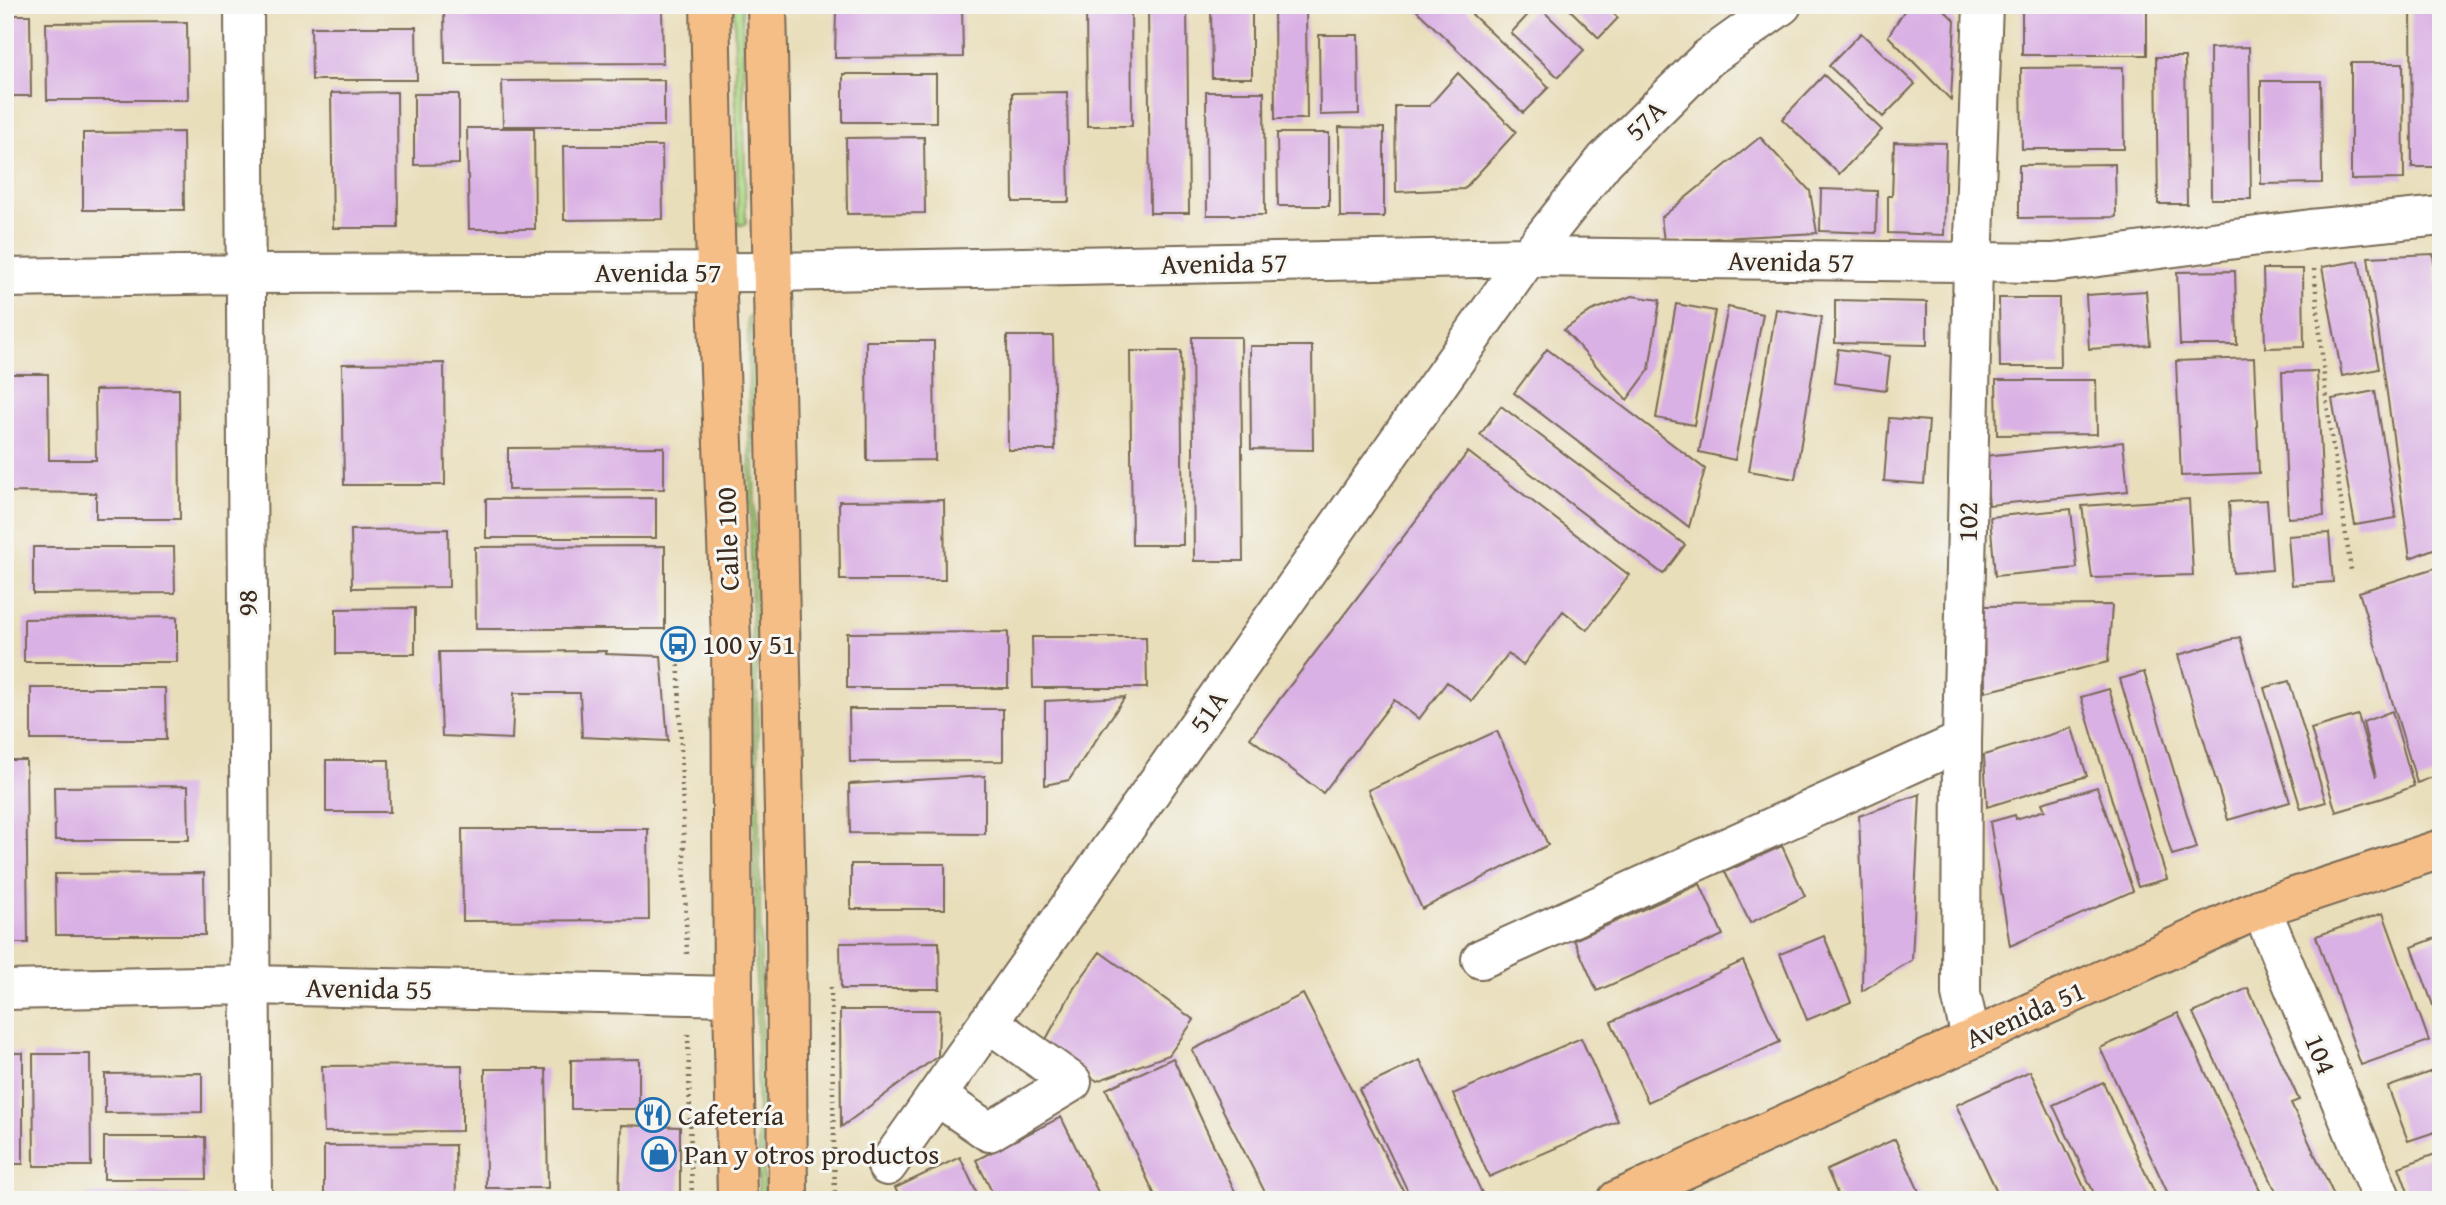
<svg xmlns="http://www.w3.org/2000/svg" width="2446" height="1205" font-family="'Gentium Book Plus',serif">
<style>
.green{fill:#acd884;stroke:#748151;stroke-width:2}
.building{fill:#dab1e4}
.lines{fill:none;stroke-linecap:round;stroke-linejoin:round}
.minor-casing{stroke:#786955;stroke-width:42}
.major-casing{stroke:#786955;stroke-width:42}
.path{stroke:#786955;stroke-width:4.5;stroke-dasharray:2 5;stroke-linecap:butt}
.minor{stroke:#fff;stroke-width:38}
.major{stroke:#f6be87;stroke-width:38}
.labels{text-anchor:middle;stroke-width:6;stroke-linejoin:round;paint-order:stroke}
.street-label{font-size:28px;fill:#3b2a1e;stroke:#f6f6f2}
.poi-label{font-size:28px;fill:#3b2a1e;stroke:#f6f6f2;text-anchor:start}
</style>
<rect width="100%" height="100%" fill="#f6f6f2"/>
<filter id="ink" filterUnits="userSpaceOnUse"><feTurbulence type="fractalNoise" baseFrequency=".0143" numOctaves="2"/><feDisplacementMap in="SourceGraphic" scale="14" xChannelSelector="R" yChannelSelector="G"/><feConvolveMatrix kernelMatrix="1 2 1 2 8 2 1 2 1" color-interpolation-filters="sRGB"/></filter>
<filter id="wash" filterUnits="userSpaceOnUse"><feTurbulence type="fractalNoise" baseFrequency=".00686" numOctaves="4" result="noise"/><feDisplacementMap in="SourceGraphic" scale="28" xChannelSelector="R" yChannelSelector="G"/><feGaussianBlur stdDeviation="1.57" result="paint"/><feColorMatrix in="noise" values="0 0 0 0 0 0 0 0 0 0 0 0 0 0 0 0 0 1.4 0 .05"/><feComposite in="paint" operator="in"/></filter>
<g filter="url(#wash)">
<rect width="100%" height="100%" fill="#e9deba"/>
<path class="green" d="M 734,5 L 742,5 L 746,224 L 738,225 Z
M 752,315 L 764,1200 L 759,1200 L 748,317 Z"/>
<g id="blocks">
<path class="building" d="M 439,5 L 662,5 L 663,63 L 445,64 L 444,9 L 439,9 Z
M 1086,5 L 1131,5 L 1132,126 L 1087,126 Z
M 1148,5 L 1187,5 L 1189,213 L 1150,213 Z
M 1211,5 L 1252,5 L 1252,78 L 1212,78 Z
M 1274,5 L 1306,5 L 1307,119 L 1275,119 Z
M 1411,5 L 1462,5 L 1549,87 L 1523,113 Z
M 1537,5 L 1584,50 L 1558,77 L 1511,33 Z
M 1565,5 L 1605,5 L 1618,18 L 1599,38 Z
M 1908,5 L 1939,5 L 1955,21 L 1951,100 L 1888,36 Z
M 2022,5 L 2147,5 L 2147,55 L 2022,55 Z
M 2411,5 L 2441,5 L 2441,167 L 2412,167 Z
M 962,6 L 963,57 L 835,58 L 836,9 Z
M 5,15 L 30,15 L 31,96 L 5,96 Z
M 187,22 L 188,100 L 47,100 L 46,23 Z
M 311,27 L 416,27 L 417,80 L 312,80 Z
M 1861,33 L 1915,84 L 1883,117 L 1829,66 Z
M 1319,35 L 1358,35 L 1359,114 L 1320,115 Z
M 2249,47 L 2251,199 L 2211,199 L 2210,48 Z
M 2156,57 L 2185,57 L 2187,204 L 2158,204 Z
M 2351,63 L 2403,63 L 2404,179 L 2351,180 Z
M 2123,67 L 2124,149 L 2022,149 L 2021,68 Z
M 1458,73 L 1516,132 L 1464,189 L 1396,192 L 1395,106 L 1429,106 Z
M 843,74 L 936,74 L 936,122 L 843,122 Z
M 1824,75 L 1882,130 L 1839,174 L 1782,119 Z
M 664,80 L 664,126 L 503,126 L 502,81 Z
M 2261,81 L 2321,81 L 2322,183 L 2261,184 Z
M 397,92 L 398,228 L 333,228 L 331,93 Z
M 1067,92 L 1069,202 L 1013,202 L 1012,93 Z
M 1206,92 L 1264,92 L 1265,215 L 1207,215 Z
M 414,94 L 459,94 L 459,164 L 414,165 Z
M 1339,127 L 1384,128 L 1384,217 L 1340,217 Z
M 467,128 L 534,128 L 535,229 L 469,229 Z
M 183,132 L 184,210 L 83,210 L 83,133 Z
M 1277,133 L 1329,133 L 1329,206 L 1278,206 Z
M 924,137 L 925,213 L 847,214 L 846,138 Z
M 1760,137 L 1810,191 L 1817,233 L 1664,241 L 1661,218 Z
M 1894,142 L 1946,143 L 1944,235 L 1888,233 L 1888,196 L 1892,196 Z
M 563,146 L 662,146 L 663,219 L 564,220 Z
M 2115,164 L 2116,217 L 2019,218 L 2019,165 Z
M 1821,189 L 1877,191 L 1876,233 L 1820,231 Z
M 2433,254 L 2441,322 L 2441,546 L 2410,558 L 2368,257 Z
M 2359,261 L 2379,369 L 2342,376 L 2322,267 Z
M 2263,269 L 2303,269 L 2304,347 L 2265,348 Z
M 2235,271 L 2237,345 L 2180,345 L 2177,272 Z
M 2146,291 L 2150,345 L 2089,349 L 2086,295 Z
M 1632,296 L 1660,300 L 1649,370 L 1627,400 L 1564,330 L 1591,311 Z
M 1999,298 L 2059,298 L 2060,367 L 2000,367 Z
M 1835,300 L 1927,302 L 1927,345 L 1835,343 Z
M 1676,304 L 1715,311 L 1694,425 L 1656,418 Z
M 1728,307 L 1763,314 L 1735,460 L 1699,452 Z
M 1776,309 L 1822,317 L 1795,479 L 1749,471 Z
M 1007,336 L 1053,336 L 1055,450 L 1008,450 Z
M 1192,337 L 1241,337 L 1243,561 L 1194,561 Z
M 866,341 L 934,341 L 935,460 L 867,461 Z
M 1250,346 L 1312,346 L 1313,450 L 1251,449 Z
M 1547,349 L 1705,469 L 1689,527 L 1514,393 Z
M 1838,349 L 1890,356 L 1886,390 L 1834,383 Z
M 1130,351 L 1181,351 L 1183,545 L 1132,545 Z
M 2254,358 L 2259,473 L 2181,476 L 2176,361 Z
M 444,363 L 445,485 L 344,485 L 342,364 Z
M 2317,371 L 2324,516 L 2288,518 L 2282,372 Z
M 5,374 L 48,374 L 49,460 L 96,460 L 95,390 L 179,389 L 180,519 L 96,519 L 96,493 L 5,492 Z
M 1996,380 L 2096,380 L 2097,434 L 1997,435 Z
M 2375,391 L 2396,518 L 2355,525 L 2332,399 Z
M 1501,406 L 1685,545 L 1663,574 L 1480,435 Z
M 1889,418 L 1929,421 L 1924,484 L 1884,481 Z
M 2123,442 L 2128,491 L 1989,505 L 1984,456 Z
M 664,447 L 664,489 L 508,490 L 508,448 Z
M 1468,452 L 1629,575 L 1587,630 L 1563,611 L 1523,665 L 1508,654 L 1472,701 L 1447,682 L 1419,719 L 1394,700 L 1323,793 L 1250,738 Z
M 656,498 L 656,538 L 486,538 L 486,499 Z
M 2189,499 L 2193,575 L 2092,578 L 2082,506 Z
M 944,500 L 945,580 L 840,580 L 839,501 Z
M 2267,500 L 2272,570 L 2233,573 L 2229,502 Z
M 2071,509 L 2077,568 L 1995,576 L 1990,517 Z
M 448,529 L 449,587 L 352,588 L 351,530 Z
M 2329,533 L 2333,582 L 2292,585 L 2288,536 Z
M 665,546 L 665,629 L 476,629 L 475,547 Z
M 33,547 L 174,547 L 175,593 L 33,594 Z
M 2441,566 L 2441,774 L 2417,783 L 2359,592 Z
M 2112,605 L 2108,662 L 1985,692 L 1984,606 Z
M 415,608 L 415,654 L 336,654 L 336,609 Z
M 177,617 L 177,662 L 24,662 L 24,619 Z
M 1008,632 L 1008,688 L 847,688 L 847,633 Z
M 1032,637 L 1146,637 L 1147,688 L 1033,688 Z
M 2240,637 L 2290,802 L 2228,820 L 2178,655 Z
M 606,651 L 605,654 L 661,656 L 668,741 L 582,737 L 580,693 L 514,693 L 512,739 L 442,736 L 439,652 Z
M 2144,672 L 2197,848 L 2172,855 L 2120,679 Z
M 2289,681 L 2326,802 L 2301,809 L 2264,688 Z
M 31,688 L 165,688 L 166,740 L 31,740 Z
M 2109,689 L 2167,879 L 2138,887 L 2081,697 Z
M 1125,697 L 1069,780 L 1045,785 L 1045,701 Z
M 849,709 L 1003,709 L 1003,761 L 850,762 Z
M 2392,711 L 2414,786 L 2383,798 L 2336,812 L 2311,729 L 2358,715 L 2376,777 L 2363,722 Z
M 2072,728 L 2087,776 L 1987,807 L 1984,755 Z
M 1497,731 L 1548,845 L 1422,909 L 1368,790 Z
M 5,760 L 26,760 L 28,943 L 5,943 Z
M 326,760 L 389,760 L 390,812 L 326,812 Z
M 985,776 L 985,834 L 850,833 L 849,784 Z
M 188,786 L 189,840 L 55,840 L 54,787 Z
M 2097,787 L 2133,891 L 2010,946 L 1990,822 L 2015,815 L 2016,819 L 2045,810 L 2042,803 Z
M 1920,794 L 1912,960 L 1862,991 L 1863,923 L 1859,816 Z
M 462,829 L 648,829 L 649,920 L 463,921 Z
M 1782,846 L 1805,896 L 1750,923 L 1725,872 Z
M 851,864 L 945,864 L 945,909 L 851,909 Z
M 204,873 L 205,935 L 56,935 L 55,874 Z
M 1700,884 L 1723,935 L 1597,991 L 1574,940 Z
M 2383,913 L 2429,1041 L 2361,1065 L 2316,936 Z
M 1824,936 L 1851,1002 L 1807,1020 L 1780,954 Z
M 2441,936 L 2441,1025 L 2440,1025 L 2412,947 Z
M 939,942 L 940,989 L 841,989 L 840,943 Z
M 1100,952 L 1194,1020 L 1169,1055 L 1097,1081 L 1044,1043 L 1074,988 Z
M 1743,961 L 1780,1042 L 1648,1102 L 1611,1022 Z
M 2248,988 L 2299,1100 L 2291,1103 L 2336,1200 L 2280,1200 L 2193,1013 Z
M 1303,994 L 1408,1200 L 1269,1200 L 1192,1050 Z
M 840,1010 L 940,1010 L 938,1056 L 841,1127 Z
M 2178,1013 L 2260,1190 L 2238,1200 L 2171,1200 L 2100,1048 Z
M 1581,1038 L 1618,1121 L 1489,1177 L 1453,1094 Z
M 5,1053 L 23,1053 L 23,1164 L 5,1164 Z
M 33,1054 L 90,1054 L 91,1166 L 34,1166 Z
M 1173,1058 L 1239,1200 L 1157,1200 L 1106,1089 Z
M 639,1059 L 639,1109 L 571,1109 L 571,1060 Z
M 1420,1060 L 1482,1193 L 1469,1200 L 1412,1200 L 1359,1089 Z
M 462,1065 L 462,1131 L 324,1132 L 322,1066 Z
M 2441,1068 L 2441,1130 L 2408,1141 L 2388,1087 Z
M 485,1069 L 546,1069 L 548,1188 L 486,1188 Z
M 2030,1071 L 2090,1200 L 2001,1200 L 1956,1105 Z
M 202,1073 L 202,1112 L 105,1113 L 105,1074 Z
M 2103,1082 L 2158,1200 L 2097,1200 L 2053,1105 Z
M 1061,1117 L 1102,1200 L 996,1200 L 976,1160 Z
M 621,1125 L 680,1127 L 680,1200 L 619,1200 Z
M 104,1137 L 205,1137 L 206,1179 L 104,1179 Z
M 1895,1139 L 1923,1200 L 1840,1200 L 1827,1170 Z
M 455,1145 L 456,1200 L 324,1200 L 324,1146 Z
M 2441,1152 L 2441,1192 L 2419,1200 L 2411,1200 L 2399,1167 Z
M 960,1157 L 980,1200 L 901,1200 L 895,1188 Z
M 87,1194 L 190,1194 L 190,1200 L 87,1200 Z"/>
</g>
</g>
<g filter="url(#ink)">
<use href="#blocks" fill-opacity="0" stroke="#786955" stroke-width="2"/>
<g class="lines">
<g class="minor-casing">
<path id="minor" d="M 244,5 L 252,1200
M 5,278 L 245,274 L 773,272 L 1528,257 L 2053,263 L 2311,229 L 2441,216
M 2261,908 L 2382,1200
M 1481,959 L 1962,741
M 5,990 L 250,985 L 733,996
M 1971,1038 L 1961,994 L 1962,741 L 1973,264 L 1983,5
M 937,1096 L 989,1132 L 1072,1082 L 988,1022
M 887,1166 L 1528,257 L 1605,160 L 1708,58 L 1782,5"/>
</g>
<g class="major-casing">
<path id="major" d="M 710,5 L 716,273 L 731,639 L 733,996 L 737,1200
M 767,5 L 786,907 L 788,1200
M 1617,1200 L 2261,908 L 2441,849"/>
</g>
<path class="path" d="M 2314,269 L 2326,398 L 2351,570
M 678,644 L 687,955
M 831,987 L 835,1200
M 688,1034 L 692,1200"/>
<use href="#minor" class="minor"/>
<use href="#major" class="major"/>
</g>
</g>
<defs>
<g id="bus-ring" transform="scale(1.75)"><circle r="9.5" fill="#f6f6f2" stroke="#1f6fb2" stroke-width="1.5"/><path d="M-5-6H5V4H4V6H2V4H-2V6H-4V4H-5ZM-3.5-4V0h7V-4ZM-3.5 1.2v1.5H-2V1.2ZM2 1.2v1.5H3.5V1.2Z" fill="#1f6fb2"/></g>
<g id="restaurant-ring" transform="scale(1.75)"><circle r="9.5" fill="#f6f6f2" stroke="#1f6fb2" stroke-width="1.5"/><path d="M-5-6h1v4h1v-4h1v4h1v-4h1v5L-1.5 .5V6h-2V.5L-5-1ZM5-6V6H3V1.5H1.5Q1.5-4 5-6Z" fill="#1f6fb2"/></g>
<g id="shop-ring" transform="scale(1.75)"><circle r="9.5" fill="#f6f6f2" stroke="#1f6fb2" stroke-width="1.5"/><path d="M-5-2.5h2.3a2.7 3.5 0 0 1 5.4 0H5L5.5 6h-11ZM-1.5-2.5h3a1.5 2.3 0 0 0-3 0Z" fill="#1f6fb2"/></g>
</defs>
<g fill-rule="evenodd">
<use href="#bus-ring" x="678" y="644"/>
<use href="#restaurant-ring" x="653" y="1115"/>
<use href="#shop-ring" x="659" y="1154"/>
</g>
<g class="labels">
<g class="street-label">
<text transform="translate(1645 120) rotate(-45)" y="10">57A</text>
<text transform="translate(1791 261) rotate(1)" y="10">Avenida 57</text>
<text transform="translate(1224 263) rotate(-1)" y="10">Avenida 57</text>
<text x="658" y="282">Avenida 57</text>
<text transform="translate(1967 522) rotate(-89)" y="10">102</text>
<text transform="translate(727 539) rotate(-92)" y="10">Calle 100</text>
<text transform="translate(247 603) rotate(-90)" y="10">98</text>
<text transform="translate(1208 711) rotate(-55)" y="10">51A</text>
<text transform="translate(369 988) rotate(1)" y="10">Avenida 55</text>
<text transform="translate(2025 1014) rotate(-24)" y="10">Avenida 51</text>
<text transform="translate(2321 1054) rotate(68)" y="10">104</text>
</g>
<g class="poi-label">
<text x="702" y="654">100 y 51</text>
<text x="678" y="1125">Cafetería</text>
<text x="684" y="1164">Pan y otros productos</text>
</g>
</g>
<rect width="2446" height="1205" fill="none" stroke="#f6f6f2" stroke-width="28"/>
</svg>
